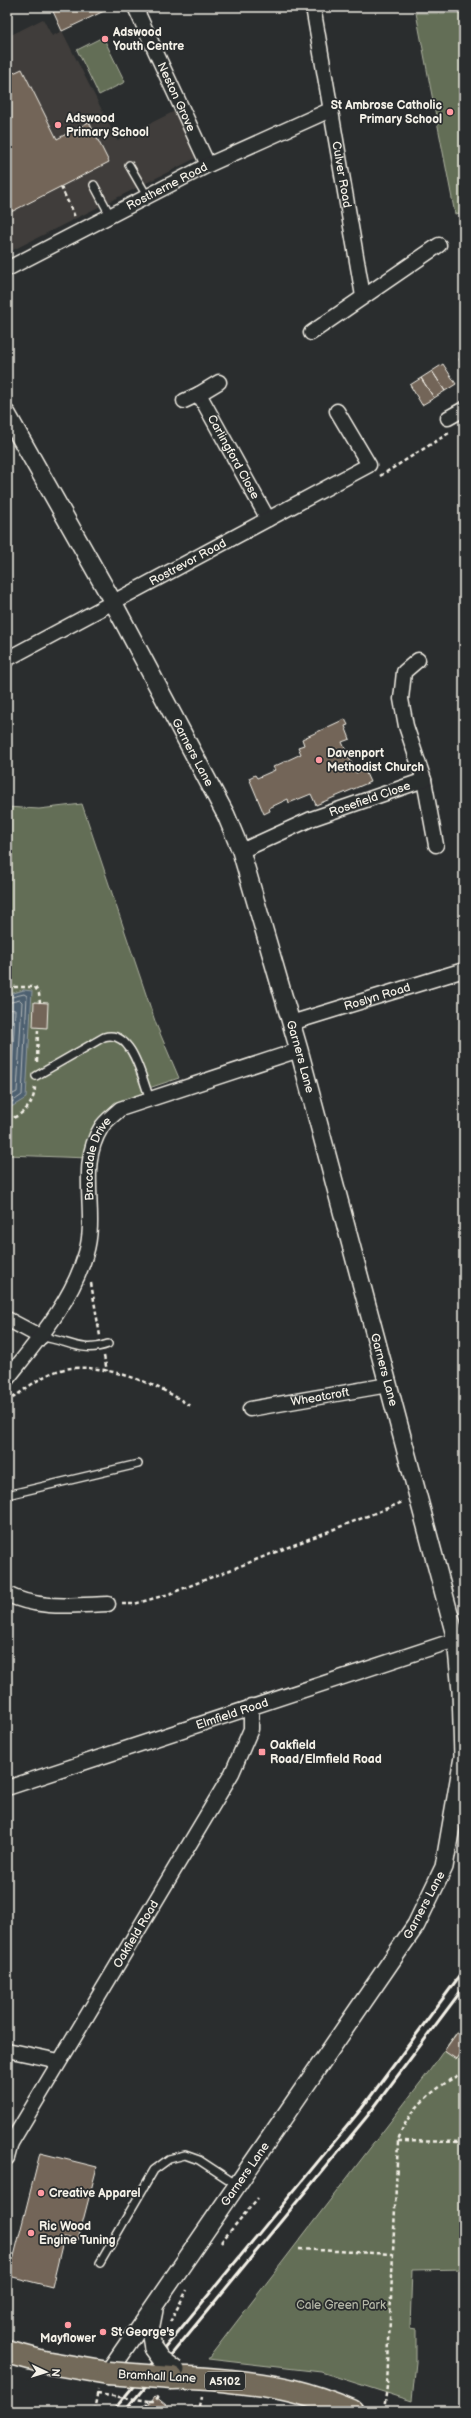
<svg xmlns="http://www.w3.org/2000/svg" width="471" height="2418" font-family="'Balsamiq Sans',sans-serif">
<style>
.built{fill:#403e3b}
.green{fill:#636e56;stroke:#acb09f}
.water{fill:#4e6070;stroke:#909aa0}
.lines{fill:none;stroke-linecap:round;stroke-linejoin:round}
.shore{stroke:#b2b7b8;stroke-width:1}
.building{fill:#736559;stroke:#f4f1e8}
.service-casing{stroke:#f4f1e8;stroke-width:10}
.minor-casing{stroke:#f4f1e8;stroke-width:17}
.tertiary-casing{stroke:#f4f1e8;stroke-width:20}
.primary-casing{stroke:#f4f1e8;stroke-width:25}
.path{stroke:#f4f1e8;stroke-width:2.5;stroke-dasharray:4 3;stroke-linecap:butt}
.service{stroke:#2a2d2e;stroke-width:7}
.minor{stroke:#2a2d2e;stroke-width:14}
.tertiary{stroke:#2a2d2e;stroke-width:17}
.primary{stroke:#736b5a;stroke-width:22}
.rail{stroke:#f4f1e8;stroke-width:3}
.tertiary-bridge-casing{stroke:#f4f1e8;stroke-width:20;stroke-linecap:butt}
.primary-bridge-casing{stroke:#f4f1e8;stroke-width:25;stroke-linecap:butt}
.path-bridge{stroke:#f4f1e8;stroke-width:2.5;stroke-dasharray:4 3;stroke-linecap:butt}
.tertiary-bridge{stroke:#2a2d2e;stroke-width:17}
.primary-bridge{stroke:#736b5a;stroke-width:22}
.poi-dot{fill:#ff9aa2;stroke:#2a2d2e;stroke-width:1.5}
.labels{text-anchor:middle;stroke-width:3.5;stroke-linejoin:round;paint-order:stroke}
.shield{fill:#2a2d2e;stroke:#b7b6b0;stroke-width:1}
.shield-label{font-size:11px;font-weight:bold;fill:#f4f1e8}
.poi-label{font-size:12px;font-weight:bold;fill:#f4f1e8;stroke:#2a2d2e;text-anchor:start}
.street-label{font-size:12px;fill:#f4f1e8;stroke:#2a2d2e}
.park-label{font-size:12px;fill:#b3b6a6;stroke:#2a2d2e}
</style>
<rect width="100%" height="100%" fill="#2a2d2e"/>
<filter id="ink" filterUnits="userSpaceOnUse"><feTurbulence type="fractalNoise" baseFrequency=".025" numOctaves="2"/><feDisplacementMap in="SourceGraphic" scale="8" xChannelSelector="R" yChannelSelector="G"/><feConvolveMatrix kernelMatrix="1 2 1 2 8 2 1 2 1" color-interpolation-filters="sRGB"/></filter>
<g filter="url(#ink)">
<path class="built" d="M 43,19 L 52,36 L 62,31 L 117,140 L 177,110 L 200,156 L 7,253 L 7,37 Z"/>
<path class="green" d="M 416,13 L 464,13 L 464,212 L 455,214 Z
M 103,37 L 125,82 L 99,95 L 77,50 Z
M 82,804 L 156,1024 L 179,1078 L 146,1089 L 150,1099 L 120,1109 L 89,1158 L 7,1155 L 7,1106 L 13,1106 L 24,990 L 7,995 L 7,807 L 39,809 Z
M 464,2022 L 464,2269 L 412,2270 L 410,2328 L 416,2329 L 416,2362 L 412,2401 L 321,2372 L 208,2359 L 430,2070 Z"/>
<path class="water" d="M 24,990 L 32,991 L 26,1098 L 13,1106 L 7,1106 L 7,995 Z"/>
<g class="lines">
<path class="shore" d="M 7,998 L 24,994 L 27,996 L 22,1095 L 12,1102 L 7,1102
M 7,1003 L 20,1000 L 22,1002 L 17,1092 L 7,1097
M 7,1009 L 15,1010 L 11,1089 L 7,1091"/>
</g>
<path class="building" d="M 51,7 L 102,7 L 104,11 L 62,31 Z
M 22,69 L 57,139 L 89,122 L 109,162 L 7,214 L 7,76 Z
M 464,355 L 464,368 L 459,359 Z
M 443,364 L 456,384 L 445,391 L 432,371 Z
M 432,371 L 445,391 L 434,398 L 421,378 Z
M 421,378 L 434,398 L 422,405 L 410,385 Z
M 345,719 L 348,725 L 345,726 L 350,739 L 342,742 L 356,773 L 364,769 L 370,782 L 316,805 L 311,794 L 289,803 L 288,799 L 269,808 L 270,811 L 264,814 L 249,778 L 255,775 L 257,778 L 275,770 L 273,767 L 301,754 L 298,747 L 304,745 L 302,739 Z
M 34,1002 L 48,1003 L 47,1028 L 33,1027 Z
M 464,2023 L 464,2047 L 456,2059 L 444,2051 Z
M 460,2124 L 464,2124 L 464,2134 L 460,2134 Z
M 40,2153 L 97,2167 L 78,2240 L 64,2237 L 52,2287 L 9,2276 Z
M 155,2396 L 166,2405 L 161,2411 L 143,2411 Z"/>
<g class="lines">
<g class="service-casing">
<path id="service" d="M 129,165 L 147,196
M 94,185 L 110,215
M 36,1076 L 104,1037 C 132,1028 142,1079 150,1099
M 41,1337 C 65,1339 82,1354 108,1344
M 7,1495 L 138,1464
M 100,2263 L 154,2170 L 169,2159 L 185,2155 L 199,2160 L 237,2185"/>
</g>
<g class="minor-casing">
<g id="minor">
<path id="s1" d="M 135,7 L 208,165"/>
<path id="s2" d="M 313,7 L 363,296"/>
<path id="s3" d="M 7,269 L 208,165 L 330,110"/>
<path d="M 311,333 L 439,245"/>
<path id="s4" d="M 219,382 L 199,394 L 268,519"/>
<path d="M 184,401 L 199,394"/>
<path d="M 448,418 L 464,409"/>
<path id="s5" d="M 7,659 L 369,465 L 337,411"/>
<path d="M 418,660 L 404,672 L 401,699 L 406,726 L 424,780 L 436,845"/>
<path id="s6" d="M 241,851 L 311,819 L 424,780"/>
<path id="s7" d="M 291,1023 L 464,970"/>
<path d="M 7,1319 L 41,1337"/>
<path id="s8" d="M 7,1379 C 38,1340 72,1301 86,1253 C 98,1213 77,1166 101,1128 C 105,1121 114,1115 120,1109 L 299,1050"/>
<path id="s9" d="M 250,1409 L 388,1385"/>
<path d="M 7,1594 C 37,1610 75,1605 108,1604"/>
<path id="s10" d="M 7,1788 L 464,1637"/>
<path d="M 7,2050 L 59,2061"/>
<path id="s11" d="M 7,2158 L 11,2143 L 232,1773 L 251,1729 L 251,1706"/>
</g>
</g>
<g class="tertiary-casing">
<g id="tertiary">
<path id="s12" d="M 7,414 L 113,602 L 226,815 L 241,851 L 299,1050 L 456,1639 L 461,1691 L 463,1757 L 444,1867 L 416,1925 L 108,2373"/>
<path d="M 153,2348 L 150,2330 L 154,2310"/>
</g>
</g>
<g class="primary-casing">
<path id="primary" d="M 7,2352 L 44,2362 L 108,2373
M 172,2378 C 192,2377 210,2379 230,2381 C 279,2386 306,2392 352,2411"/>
</g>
<path class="path" d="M 61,187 L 75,217
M 380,476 L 449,433
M 7,987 L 35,987 L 39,994 L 40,1003
M 37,1062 L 38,1028
M 7,1120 C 24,1115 34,1104 35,1087
M 91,1283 L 100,1336
M 104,1356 L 107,1371
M 7,1402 C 25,1390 43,1373 65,1369 C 103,1362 162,1385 191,1407
M 122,1604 L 134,1604 L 169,1594 L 403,1502
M 398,2141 L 464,2142
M 221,2242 L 258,2198
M 299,2249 L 392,2254
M 170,2322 L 187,2290
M 94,2411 L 98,2390
M 140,2411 L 150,2401 L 155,2401 L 159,2396
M 179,2411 L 200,2406 L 202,2397
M 384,2411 L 387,2386 L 398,2141 C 406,2110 437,2086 464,2072"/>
<use href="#service" class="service"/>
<use href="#minor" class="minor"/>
<use href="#tertiary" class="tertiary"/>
<use href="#primary" class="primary"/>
<path class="rail" d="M 113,2411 L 362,2108 L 464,1970
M 125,2411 L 369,2114 L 464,1987"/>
<g class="tertiary-bridge-casing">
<path id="tertiary-bridge" d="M 153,2348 L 161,2359 L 176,2370"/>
</g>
<g class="primary-bridge-casing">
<path id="primary-bridge" d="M 108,2373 L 172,2378"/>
</g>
<path class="path-bridge" d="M 97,2394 L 150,2401"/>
<use href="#tertiary-bridge" class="tertiary-bridge"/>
<use href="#primary-bridge" class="primary-bridge"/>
</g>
</g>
<g class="poi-dot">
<circle cx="105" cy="39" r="4"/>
<circle cx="450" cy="112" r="4"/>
<circle cx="58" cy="125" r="4"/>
<circle cx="319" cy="760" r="4"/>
<rect x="258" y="1748" width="8" height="8" rx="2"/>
<circle cx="41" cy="2193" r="4"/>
<circle cx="31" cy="2233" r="4"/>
<circle cx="68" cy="2325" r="4"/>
<circle cx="103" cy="2332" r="4"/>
</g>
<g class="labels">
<rect class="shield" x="205" y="2372" width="40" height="18" rx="3"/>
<g class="shield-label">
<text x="225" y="2385">A5102</text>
</g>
<g class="poi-label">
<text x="113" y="36">Adswood<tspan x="113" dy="14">Youth Centre</tspan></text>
<text x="442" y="109" text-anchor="end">St Ambrose Catholic<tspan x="442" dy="14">Primary School</tspan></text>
<text x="66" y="122">Adswood<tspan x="66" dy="14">Primary School</tspan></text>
<text x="327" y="757">Davenport<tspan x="327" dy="14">Methodist Church</tspan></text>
<text x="270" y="1749">Oakfield<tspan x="270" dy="14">Road/Elmfield Road</tspan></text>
<text x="49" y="2197">Creative Apparel</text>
<text x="39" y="2230">Ric Wood<tspan x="39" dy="14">Engine Tuning</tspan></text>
<text x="111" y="2336">St George's</text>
<text x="68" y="2342" text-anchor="middle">Mayflower</text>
</g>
<g class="street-label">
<text dy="4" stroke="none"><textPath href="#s1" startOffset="99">Neston Grove</textPath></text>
<text dy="4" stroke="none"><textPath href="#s2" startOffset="170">Culver Road</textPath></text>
<text dy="4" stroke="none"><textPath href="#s3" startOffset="180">Rostherne Road</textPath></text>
<text dy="4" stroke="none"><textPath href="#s4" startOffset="95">Carlingford Close</textPath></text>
<text dy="4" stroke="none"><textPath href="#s5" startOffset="205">Rostrevor Road</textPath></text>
<text dy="4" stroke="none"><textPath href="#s12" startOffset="386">Garners Lane</textPath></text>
<text dy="4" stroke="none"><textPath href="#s6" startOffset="139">Rosefield Close</textPath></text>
<text dy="4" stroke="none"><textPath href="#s7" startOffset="90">Roslyn Road</textPath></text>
<text dy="4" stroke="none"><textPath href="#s12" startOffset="710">Garners Lane</textPath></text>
<text dy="4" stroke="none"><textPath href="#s8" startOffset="246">Bracadale Drive</textPath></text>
<text dy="4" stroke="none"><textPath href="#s12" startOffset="1034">Garners Lane</textPath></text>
<text dy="4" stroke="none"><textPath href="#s9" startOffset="71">Wheatcroft</textPath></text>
<text dy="4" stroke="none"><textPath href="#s10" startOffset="237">Elmfield Road</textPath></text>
<text transform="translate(424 1905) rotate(-62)" y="4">Garners Lane</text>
<text dy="4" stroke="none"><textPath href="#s11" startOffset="259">Oakfield Road</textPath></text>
<text transform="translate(245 2174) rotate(-55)" y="4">Garners Lane</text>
<text transform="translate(157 2376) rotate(3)" y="4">Bramhall Lane</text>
</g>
<g class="park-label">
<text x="341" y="2309">Cale Green Park</text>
</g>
</g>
<rect width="471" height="2418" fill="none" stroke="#2a2d2e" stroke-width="24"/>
<rect x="12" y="12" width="447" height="2394" fill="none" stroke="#f4f1e8" stroke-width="1.5" filter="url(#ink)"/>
<g transform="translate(46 2372) rotate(94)" stroke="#2a2d2e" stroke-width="3" paint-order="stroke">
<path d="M0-3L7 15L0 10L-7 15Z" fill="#f4f1e8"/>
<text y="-6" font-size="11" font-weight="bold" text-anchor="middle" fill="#f4f1e8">N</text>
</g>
</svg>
